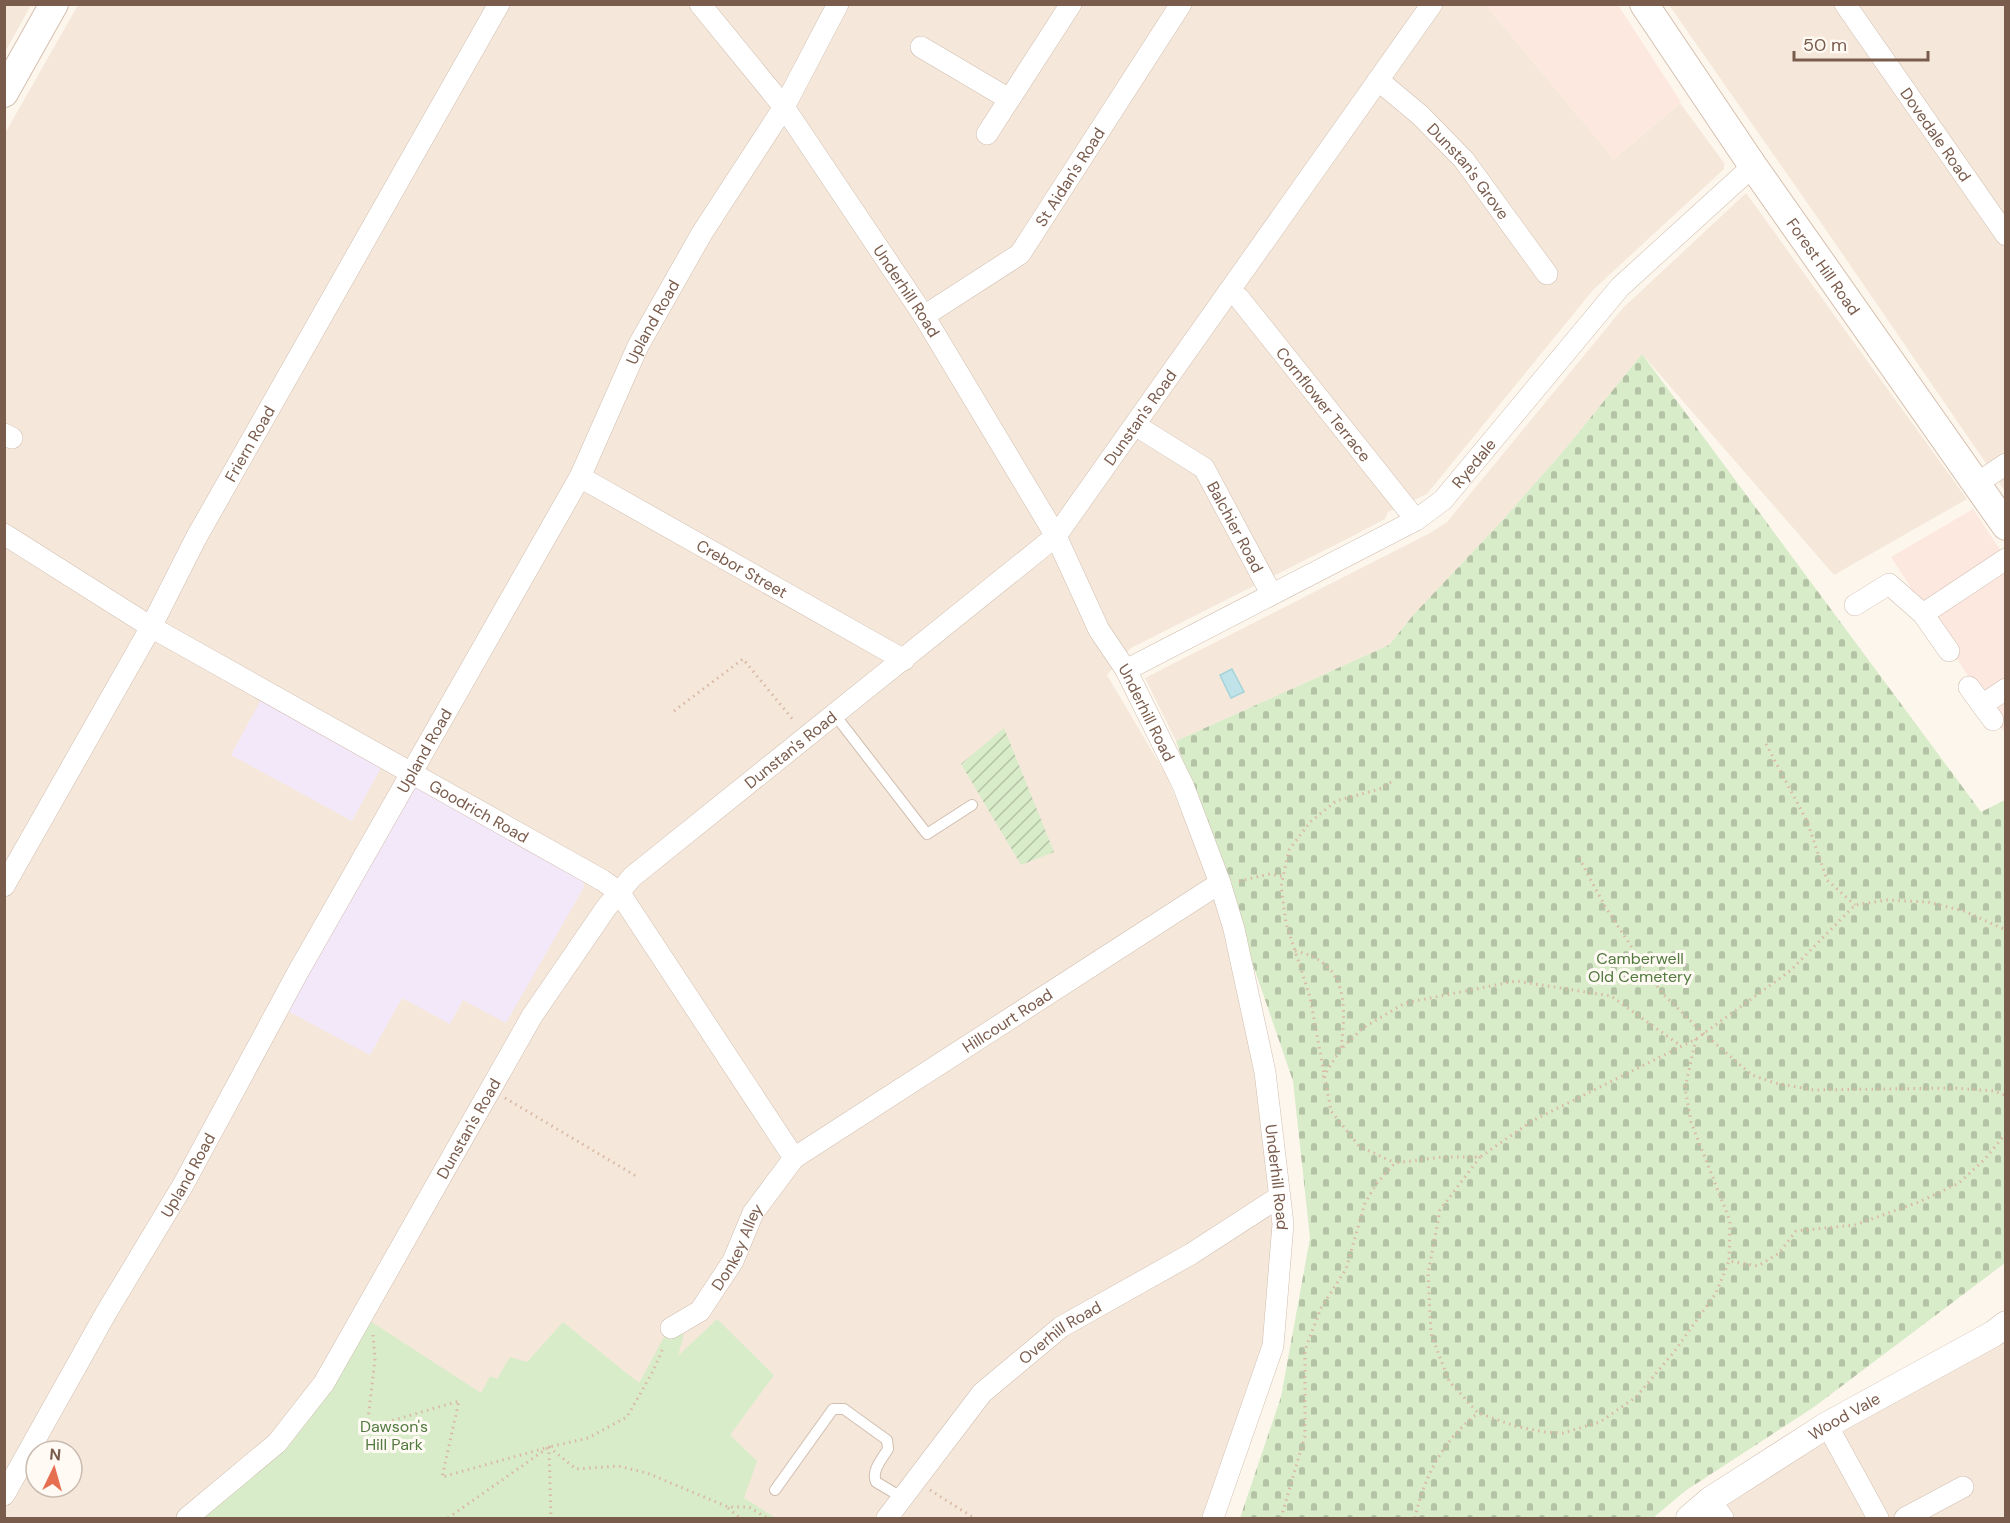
<svg xmlns="http://www.w3.org/2000/svg" width="2010" height="1523" font-family="'DM Sans',sans-serif">
<style>
.residential{fill:#f5e8da;fill-rule:evenodd}
.commercial{fill:#fde8e0}
.education{fill:#f3e8fa}
.cemetery{fill:url(#cemetery-stones)}
.park{fill:#d8ecc9}
.garden{fill:url(#garden-furrows)}
.water{fill:#bfe3e8;stroke:#a5d3da;stroke-width:1.5}
.lines{fill:none;stroke-linecap:round;stroke-linejoin:round}
.service-casing{stroke:#d1beb0;stroke-width:12}
.minor-casing{stroke:#d1beb0;stroke-width:22}
.tertiary-casing{stroke:#d1beb0;stroke-width:27}
.secondary-casing{stroke:#d6c0b0;stroke-width:30}
.path{stroke:#d9b8a5;stroke-width:3;stroke-dasharray:1.5 4.5;stroke-linecap:butt}
.service{stroke:#fff;stroke-width:10}
.minor{stroke:#fff;stroke-width:21}
.tertiary{stroke:#fff;stroke-width:26}
.secondary{stroke:#fff;stroke-width:28}
.labels{text-anchor:middle;stroke-width:6;stroke-linejoin:round;paint-order:stroke}
.street-label{font-size:16px;fill:#7a5c4d;stroke:#fffaf3}
.park-label{font-size:16px;fill:#537a41;stroke:#fffaf3}
</style>
<defs>
<pattern id="cemetery-stones" width="16" height="16" patternUnits="userSpaceOnUse" patternTransform="scale(1.5)"><rect width="16" height="16" fill="#d8ecc9"/><path d="M2 7V4a2 2 0 0 1 4 0v3zM10 15v-3a2 2 0 0 1 4 0v3z" fill="#b4c2a5"/></pattern>
<pattern id="garden-furrows" width="10" height="10" patternUnits="userSpaceOnUse" patternTransform="scale(1.5)"><rect width="10" height="10" fill="#d8ecc9"/><path d="M-1 1l2-2M0 10L10 0M9 11l2-2" fill="none" stroke="#b4c2a5"/></pattern>
</defs>
<rect width="100%" height="100%" fill="#fdf6ec"/>
<path class="residential" d="M 5,4 L 31,5 L 5,52 L 4,5 Z
M 78,5 L 1486,5 L 1614,159 L 1680,103 L 1724,163 L 1724,169 L 1593,290 L 1427,494 L 1388,512 L 1385,519 L 1347,539 L 1131,648 L 1107,675 L 1166,775 L 1206,872 L 1222,917 L 1259,1073 L 1277,1227 L 1267,1350 L 1210,1518 L 5,1518 L 4,135 ZM 36,1451 L 72,1451 L 72,1487 L 36,1487 Z
M 1669,5 L 2005,5 L 2005,491 L 1824,227 Z
M 1746,193 L 1967,499 L 1834,575 L 1642,354 L 1566,448 L 1500,523 L 1415,613 L 1389,645 L 1176,741 L 1145,678 L 1430,533 L 1447,522 L 1623,308 Z
M 2005,1336 L 2005,1518 L 1692,1518 Z"/>
<path class="commercial" d="M 1486,5 L 1618,5 L 1681,102 L 1614,159 Z
M 1973,509 L 2005,557 L 2005,733 L 1891,557 Z"/>
<path class="education" d="M 262,698 L 383,764 L 352,821 L 231,755 Z
M 414,783 L 582,879 L 584,887 L 506,1023 L 463,1000 L 450,1024 L 402,998 L 370,1055 L 282,1008 Z"/>
<path class="cemetery" d="M 1642,354 L 1981,812 L 2005,800 L 2005,1263 L 1814,1407 L 1685,1491 L 1653,1518 L 1240,1518 L 1281,1397 L 1310,1238 L 1293,1081 L 1176,741 L 1389,645 L 1415,613 L 1500,523 L 1566,448 Z"/>
<path class="park" d="M 367,1319 L 481,1393 L 490,1376 L 497,1379 L 510,1357 L 527,1362 L 563,1322 L 639,1383 L 670,1326 L 684,1334 L 678,1356 L 717,1319 L 774,1375 L 730,1435 L 757,1461 L 744,1498 L 776,1518 L 178,1518 L 270,1442 Z"/>
<path class="garden" d="M 1004,728 L 1054,852 L 1021,865 L 961,764 Z"/>
<path class="water" d="M 1232,669 L 1244,692 L 1231,698 L 1220,675 Z"/>
<g class="lines">
<g class="service-casing">
<path id="service" d="M 835,715 L 927,834 L 972,805
M 775,1490 L 833,1409 L 844,1409 L 887,1440 L 888,1449 C 882,1459 871,1471 876,1482 L 903,1498"/>
</g>
<g class="minor-casing">
<g id="minor">
<path id="s1" d="M 700,4 L 784,107 L 924,316 L 1056,536 L 1099,630 L 1126,670 L 1183,785 L 1220,883 L 1234,929 L 1265,1072 L 1283,1224 L 1273,1346 L 1213,1518"/>
<path id="s2" d="M 1845,4 L 2006,235"/>
<path d="M 921,47 L 1009,99"/>
<path id="s3" d="M 1378,80 L 1420,115 L 1464,160 L 1547,274"/>
<path d="M 987,134 L 1071,4"/>
<path id="s4" d="M 1229,291 L 1239,298 L 1416,520"/>
<path id="s5" d="M 924,316 L 1020,254 L 1181,4"/>
<path id="s6" d="M 1135,425 L 1204,468 L 1271,593"/>
<path d="M 4,434 L 12,438"/>
<path id="s7" d="M 580,477 L 904,660"/>
<path d="M 1976,484 L 2006,464"/>
<path id="s8" d="M 4,534 L 151,627 L 602,880 L 619,892 L 794,1158"/>
<path d="M 1855,605 L 1889,584 L 1923,614 L 2006,559"/>
<path d="M 1923,614 L 1949,651"/>
<path id="s9" d="M 1126,670 L 1416,520 L 1443,500 L 1620,287 L 1753,166"/>
<path d="M 1969,687 L 1982,705 L 2006,689"/>
<path d="M 1982,705 L 1993,720"/>
<path id="s10" d="M 4,886 L 151,627 L 196,538 L 499,4"/>
<path id="s11" d="M 671,1328 L 700,1311 L 733,1261 L 753,1213 L 794,1158 L 1220,883"/>
<path d="M 1827,1425 L 1878,1518"/>
<path id="s12" d="M 4,1495 L 106,1313 L 183,1185 L 298,972 L 580,477 L 638,346 L 702,233 L 784,107 L 838,4"/>
<path d="M 1710,1500 L 1723,1518"/>
<path id="s13" d="M 187,1518 L 277,1443 L 324,1383 L 532,1016 L 606,908 L 632,877 L 1056,536 L 1432,4"/>
<path id="s14" d="M 887,1518 L 982,1393 L 1061,1327 L 1191,1254 L 1279,1197"/>
<path d="M 1905,1518 L 1963,1487"/>
</g>
</g>
<g class="tertiary-casing">
<g id="tertiary">
<path id="s15" d="M 1689,1518 L 1710,1500 L 1827,1425 L 1993,1334 L 2006,1324"/>
</g>
</g>
<g class="secondary-casing">
<g id="secondary">
<path id="s16" d="M 1644,4 L 1753,166 L 2006,526"/>
<path d="M 4,93 L 54,4"/>
</g>
</g>
<path class="path" d="M 674,711 L 743,659 L 794,721
M 1766,744 L 1807,821 L 1827,880 L 1855,905
M 1391,782 L 1383,788 L 1336,801 L 1310,822 L 1289,850 L 1281,886 L 1286,923 L 1310,997 L 1331,1111 L 1359,1146 L 1395,1163
M 1579,858 L 1606,908 L 1661,992 L 1703,1033 L 1752,1075 L 1775,1083 L 1814,1090 L 1953,1088 L 1995,1091 L 2006,1096
M 1239,881 L 1270,874 L 1282,876
M 1295,951 C 1349,962 1346,1007 1341,1049
M 1696,1039 L 1685,1088 L 1691,1122 L 1730,1221 L 1729,1261
M 1323,1077 L 1341,1049 L 1363,1028 L 1405,1003 L 1516,981 L 1611,996 L 1681,1046
M 505,1098 L 636,1176
M 1480,1157 L 1440,1210 L 1428,1274 L 1431,1334 L 1449,1381 L 1478,1413 L 1515,1426 L 1544,1432 L 1563,1433 L 1600,1422 L 1636,1397 L 1674,1352 L 1716,1293 L 1729,1261 L 1758,1266 L 1779,1253 L 1796,1231 L 1855,1225 L 1919,1202 L 1959,1183 L 1985,1159 L 2006,1133
M 373,1335 L 375,1359 L 367,1428 L 459,1401 L 442,1477 L 549,1447 L 551,1518
M 549,1447 L 576,1469 L 618,1466 L 647,1473 L 728,1507 L 749,1507 L 767,1518
M 930,1490 L 974,1518
M 728,1508 L 740,1518
M 448,1518 L 549,1447 L 588,1438 L 627,1417 L 653,1371 L 664,1346
M 1281,1518 L 1305,1436 L 1305,1350 L 1321,1308 L 1346,1269 L 1365,1203 L 1377,1183 L 1395,1163 L 1442,1157 L 1480,1157 L 1532,1121 L 1696,1039 L 1790,971 L 1855,905 L 1887,900 L 1928,902 L 1964,911 L 2006,930
M 1415,1518 C 1424,1476 1444,1439 1478,1413"/>
<use href="#service" class="service"/>
<use href="#minor" class="minor"/>
<use href="#tertiary" class="tertiary"/>
<use href="#secondary" class="secondary"/>
</g>
<g class="labels">
<g class="street-label">
<text dy="6" stroke="none"><textPath href="#s2" startOffset="159">Dovedale Road</textPath></text>
<text dy="6" stroke="none"><textPath href="#s3" startOffset="129">Dunstan's Grove</textPath></text>
<text dy="6" stroke="none"><textPath href="#s5" startOffset="206">St Aidan's Road</textPath></text>
<text dy="6" stroke="none"><textPath href="#s16" startOffset="318">Forest Hill Road</textPath></text>
<text dy="6" stroke="none"><textPath href="#s1" startOffset="354">Underhill Road</textPath></text>
<text dy="6" stroke="none"><textPath href="#s12" startOffset="1341">Upland Road</textPath></text>
<text dy="6" stroke="none"><textPath href="#s4" startOffset="148">Cornflower Terrace</textPath></text>
<text dy="6" stroke="none"><textPath href="#s13" startOffset="1476">Dunstan's Road</textPath></text>
<text dy="6" stroke="none"><textPath href="#s10" startOffset="506">Friern Road</textPath></text>
<text dy="6" stroke="none"><textPath href="#s9" startOffset="408">Ryedale</textPath></text>
<text dy="6" stroke="none"><textPath href="#s6" startOffset="148">Balchier Road</textPath></text>
<text dy="6" stroke="none"><textPath href="#s7" startOffset="186">Crebor Street</textPath></text>
<text dy="6" stroke="none"><textPath href="#s1" startOffset="840">Underhill Road</textPath></text>
<text dy="6" stroke="none"><textPath href="#s13" startOffset="990">Dunstan's Road</textPath></text>
<text dy="6" stroke="none"><textPath href="#s12" startOffset="855">Upland Road</textPath></text>
<text dy="6" stroke="none"><textPath href="#s8" startOffset="550">Goodrich Road</textPath></text>
<text dy="6" stroke="none"><textPath href="#s11" startOffset="468">Hillcourt Road</textPath></text>
<text dy="6" stroke="none"><textPath href="#s13" startOffset="486">Dunstan's Road</textPath></text>
<text dy="6" stroke="none"><textPath href="#s12" startOffset="369">Upland Road</textPath></text>
<text dy="6" stroke="none"><textPath href="#s1" startOffset="1326">Underhill Road</textPath></text>
<text dy="6" stroke="none"><textPath href="#s11" startOffset="108">Donkey Alley</textPath></text>
<text dy="6" stroke="none"><textPath href="#s14" startOffset="256">Overhill Road</textPath></text>
<text dy="6" stroke="none"><textPath href="#s15" startOffset="186">Wood Vale</textPath></text>
</g>
<g class="park-label">
<text x="1640" y="964">Camberwell<tspan x="1640" dy="18">Old Cemetery</tspan></text>
<text x="394" y="1432">Dawson's<tspan x="394" dy="18">Hill Park</tspan></text>
</g>
</g>
<rect width="2010" height="1523" fill="none" stroke="#7a5c4d" stroke-width="12"/>
<g transform="translate(54 1469) rotate(5)"><circle r="28" fill="#fffaf3" stroke="#cabbb1" stroke-width="1.5"/>
<path d="M0-4.5L10 22L0 15L-10 22Z" fill="#e76f51"/>
<text y="-9" font-size="16" font-weight="bold" text-anchor="middle" fill="#7a5c4d">N</text>
</g>
<path d="M1794 51v9h134v-9" fill="none" stroke="#7a5c4d" stroke-width="3"/>
<text x="1803" y="51" font-size="18" fill="#7a5c4d" stroke="#fffaf3" stroke-width="4.5" paint-order="stroke">50 m</text>
</svg>
